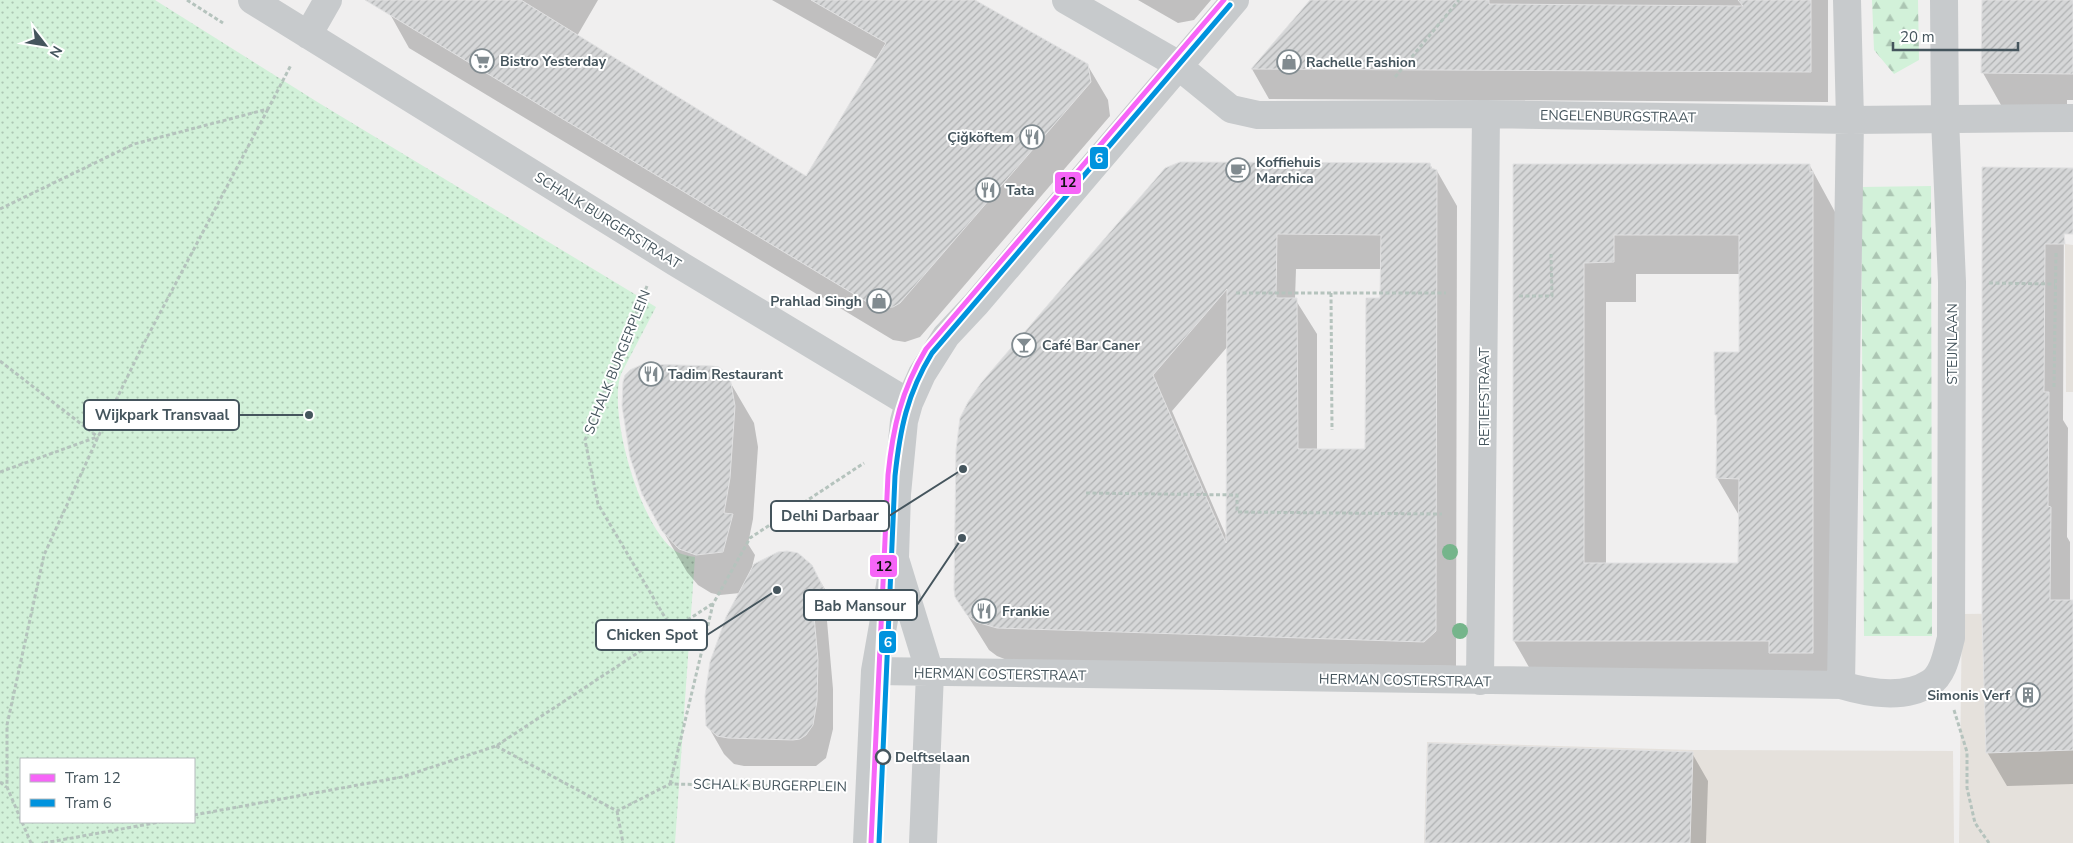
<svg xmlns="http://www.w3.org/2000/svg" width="2073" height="843" font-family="'Nunito Sans',sans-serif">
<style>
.commercial{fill:#e5e1dc}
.forest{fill:url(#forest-firs)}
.park{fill:url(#park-dots);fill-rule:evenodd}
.shadow{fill:#0003;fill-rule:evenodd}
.building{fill:url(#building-hatch);stroke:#e1e1e2;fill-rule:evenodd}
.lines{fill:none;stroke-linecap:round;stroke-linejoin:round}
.path{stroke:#b5c3bd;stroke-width:3;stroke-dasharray:4 2.5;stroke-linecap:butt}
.minor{stroke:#c7cacc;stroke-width:28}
.tram-1-casing{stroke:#fff;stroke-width:9}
.tram-2-casing{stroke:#fff;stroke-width:9}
.tram-1{stroke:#f665f7;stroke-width:5}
.tram-2{stroke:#0093de;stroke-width:5}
.tree{fill:#75b58b}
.stop-dot{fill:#fff;stroke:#45555d;stroke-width:2.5}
.labels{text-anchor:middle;stroke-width:4;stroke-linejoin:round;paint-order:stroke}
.poi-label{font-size:14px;font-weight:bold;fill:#45555d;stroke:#fff;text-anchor:start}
.street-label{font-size:14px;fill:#45555d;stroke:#fff}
.stop-label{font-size:14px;font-weight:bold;fill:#45555d;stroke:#fff;text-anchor:start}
.leader{fill:none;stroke:#45555d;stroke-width:2}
.callout-dot{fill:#45555d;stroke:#fff;stroke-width:2}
.callout{fill:#fff;stroke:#45555d;stroke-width:2}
.callout-label{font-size:15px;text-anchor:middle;font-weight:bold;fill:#45555d}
.line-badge{stroke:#fff;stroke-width:2}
.badge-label{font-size:14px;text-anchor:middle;font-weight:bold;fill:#fff}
.pale-badge-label{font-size:14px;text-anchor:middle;font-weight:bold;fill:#111}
</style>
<defs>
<pattern id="forest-firs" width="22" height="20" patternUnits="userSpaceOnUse" patternTransform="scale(1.25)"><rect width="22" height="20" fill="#d2f1d9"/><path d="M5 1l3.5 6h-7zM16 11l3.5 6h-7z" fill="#acc6b3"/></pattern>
<pattern id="park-dots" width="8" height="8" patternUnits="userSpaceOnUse" patternTransform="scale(1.25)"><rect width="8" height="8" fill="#d2f1d9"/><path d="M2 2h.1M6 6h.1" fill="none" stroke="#acc6b3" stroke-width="1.8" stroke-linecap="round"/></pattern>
<pattern id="building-hatch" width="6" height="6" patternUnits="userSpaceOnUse" patternTransform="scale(1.25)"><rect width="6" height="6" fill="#d6d7d8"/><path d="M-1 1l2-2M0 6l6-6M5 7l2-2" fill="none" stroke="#afb1b2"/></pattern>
</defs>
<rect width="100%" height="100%" fill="#f0efef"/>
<path class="commercial" d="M 2065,244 L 2073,245 L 2073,392 L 2066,392 Z
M 2073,600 L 2073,843 L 1959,843 L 1962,614 L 2068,613 Z
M 1427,742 L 1693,750 L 1953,751 L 1954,843 L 1424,843 Z"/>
<path class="forest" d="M 1872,0 L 1918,0 L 1919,60 L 1894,74 L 1874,50 Z
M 1931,186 L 1932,636 L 1864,636 L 1861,187 Z"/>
<path class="park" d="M 0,0 L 155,0 L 319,103 L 656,307 L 621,374 C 607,412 641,531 677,552 C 683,555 689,556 695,557 L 675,843 L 0,843 ZM 21,759 L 194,759 L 194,822 L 21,822 Z"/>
<path class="shadow" d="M 387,0 L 598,0 L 577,36 L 807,177 L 878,60 L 772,0 L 972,0 L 1088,66 L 1108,100 L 1110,116 L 920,337 L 905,342 L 893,340 L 409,48 L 390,14 Z
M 1138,0 L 1211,0 L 1194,20 L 1178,23 Z
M 1312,0 L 1828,0 L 1828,102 L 1269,99 L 1252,69 Z
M 1983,0 L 2073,0 L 2073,100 L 2067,100 L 2067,113 L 2005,112 L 1983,73 Z
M 1430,164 L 1433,170 L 1437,171 L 1457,206 L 1456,666 L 1007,660 L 997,656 L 989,650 L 956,597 L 1166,169 ZM 1296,269 L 1382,269 L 1381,299 L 1366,450 L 1317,450 L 1317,334 L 1295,299 ZM 1228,346 L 1227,538 L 1172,411 Z
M 1514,166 L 1810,166 L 1835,212 L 1835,692 L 1537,681 L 1514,641 ZM 1636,274 L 1740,274 L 1740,353 L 1716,414 L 1719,419 L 1717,478 L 1740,517 L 1740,564 L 1606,564 L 1606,302 L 1636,302 Z
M 1983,168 L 2064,203 L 2063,420 L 2068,428 L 2067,537 L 2070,542 L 2070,601 L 2073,601 L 2073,784 L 2007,786 L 1987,752 Z
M 730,382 L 754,423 L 758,447 L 753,519 L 748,544 L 755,555 L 752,567 L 778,553 L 794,554 L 805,559 L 811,566 L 828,594 L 840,620 L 827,621 L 833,689 L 833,729 L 826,758 L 816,766 L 744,766 L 734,764 L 724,754 L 708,726 L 740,593 L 720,595 L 711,593 L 698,585 L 687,572 L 663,531 Z
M 1692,753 L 1708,781 L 1706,843 L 1426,843 Z"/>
<path class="building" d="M 365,0 L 521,0 L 806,176 L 886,43 L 811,0 L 975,0 L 1088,64 L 1091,82 L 900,303 L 893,307 L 877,308 Z
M 1310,0 L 1489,0 L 1489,4 L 1743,6 L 1738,0 L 1811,0 L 1811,72 L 1251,69 Z
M 1982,0 L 2073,0 L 2073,74 L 1981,73 Z
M 1180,162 L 1430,163 L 1431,168 L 1437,170 L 1436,631 L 1424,642 L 997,628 L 976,622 L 967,615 L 955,597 L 954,589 L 956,450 L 960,418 L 968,402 L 981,383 L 1165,168 ZM 1277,234 L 1381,235 L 1380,298 L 1366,298 L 1365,449 L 1298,449 L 1297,298 L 1276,298 ZM 1227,289 L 1226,543 L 1153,375 Z
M 1513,164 L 1810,164 L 1810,172 L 1813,171 L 1813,653 L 1769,653 L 1769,641 L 1513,641 ZM 1614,235 L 1739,235 L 1739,352 L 1714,352 L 1715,415 L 1717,415 L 1716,478 L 1739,479 L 1738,563 L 1584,563 L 1584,263 L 1614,262 Z
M 1982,167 L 2073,168 L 2073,234 L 2064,234 L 2065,244 L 2045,244 L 2044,392 L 2049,392 L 2048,506 L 2051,507 L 2050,600 L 2073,600 L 2073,750 L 1986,753 L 1982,617 Z
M 643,364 L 712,366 L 719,367 L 730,377 L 735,406 L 730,478 L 724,513 L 733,514 L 723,552 L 696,555 L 679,549 L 662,531 L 642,494 L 630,457 L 622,406 L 623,382 L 625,375 L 630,370 Z
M 787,551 L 798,553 L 812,565 L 826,593 L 812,594 L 818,660 L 817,701 L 813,725 L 806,735 L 800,739 L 793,740 L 728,738 L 717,736 L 706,726 L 705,696 L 710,662 L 726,617 L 754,564 L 778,552 Z
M 1428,743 L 1693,752 L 1690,843 L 1425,843 Z"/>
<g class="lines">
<path class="path" d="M 187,0 L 223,23
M 1395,77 L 1459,0
M 0,209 L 134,144 L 268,109 L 291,65
M 1989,283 L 2055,284
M 647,286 L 585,440 L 598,504 L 673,631
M 1236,293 L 1446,293
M 1331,293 L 1332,430
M 1519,296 L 1552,296 L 1551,254
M 0,361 L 98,437
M 2054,387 L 2056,251
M 0,472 L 97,437
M 1086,493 L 1237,495 L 1237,512 L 1442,514
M 1954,710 L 1967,752 L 1967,788 L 1975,823 L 1989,843
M 496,746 L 617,811 L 670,784 L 835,787
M 0,782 L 6,787
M 670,784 L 713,604 L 750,538 L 864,463
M 617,811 L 623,843
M 194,815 L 402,777 L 496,746 L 712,604
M 21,820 L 7,787 L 7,725 L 44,555 L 98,437 L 142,347 L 268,109
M 22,822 L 31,843
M 44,843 L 160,822"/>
<path class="minor" d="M 252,0 L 675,262 L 909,403
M 1066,0 L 1172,61 L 1231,109 L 1258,115 L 1486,114 L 1850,120 L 2073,118
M 308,35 L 328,0
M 896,562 L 930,673 L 923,843
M 875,671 L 1841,685 C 1868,693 1904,700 1930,683 C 1944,674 1947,652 1951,638 L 1952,282 L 1945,119 L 1944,0
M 1480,681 L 1486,114
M 1841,685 L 1850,120 L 1847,0
M 867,843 L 875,671 L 895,557 L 897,494 L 904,421 L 909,403 L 922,374 L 946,336 L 976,304 L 1235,0"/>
<g class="tram-1-casing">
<path id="tram-1" d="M 871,843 L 888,475 C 893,427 901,391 926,349 L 1224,0"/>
</g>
<g class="tram-2-casing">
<path id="tram-2" d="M 879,843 L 895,476 C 900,429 907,394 932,353 L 1230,5"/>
</g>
<use href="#tram-1" class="tram-1"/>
<use href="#tram-2" class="tram-2"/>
</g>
<g class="tree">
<circle cx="1450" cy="552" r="8"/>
<circle cx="1460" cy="631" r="8"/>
</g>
<defs>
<g id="supermarket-ring" transform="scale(1.25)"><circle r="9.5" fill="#fff" stroke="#818b90" stroke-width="1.5"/><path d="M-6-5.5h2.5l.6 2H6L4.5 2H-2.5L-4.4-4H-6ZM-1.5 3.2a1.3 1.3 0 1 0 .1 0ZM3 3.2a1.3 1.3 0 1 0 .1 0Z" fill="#818b90"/></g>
<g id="shop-ring" transform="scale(1.25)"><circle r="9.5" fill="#fff" stroke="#818b90" stroke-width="1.5"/><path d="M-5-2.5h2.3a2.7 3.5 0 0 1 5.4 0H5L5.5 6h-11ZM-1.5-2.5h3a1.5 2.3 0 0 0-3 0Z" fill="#818b90"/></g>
<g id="restaurant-ring" transform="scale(1.25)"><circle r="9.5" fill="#fff" stroke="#818b90" stroke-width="1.5"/><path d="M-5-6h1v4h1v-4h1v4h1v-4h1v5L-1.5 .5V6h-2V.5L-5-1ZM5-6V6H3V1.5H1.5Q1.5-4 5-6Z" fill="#818b90"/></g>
<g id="cafe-ring" transform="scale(1.25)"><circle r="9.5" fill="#fff" stroke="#818b90" stroke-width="1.5"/><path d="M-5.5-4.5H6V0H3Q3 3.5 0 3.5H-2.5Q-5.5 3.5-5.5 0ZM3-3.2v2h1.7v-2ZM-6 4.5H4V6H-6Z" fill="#818b90"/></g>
<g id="bar-ring" transform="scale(1.25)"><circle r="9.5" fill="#fff" stroke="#818b90" stroke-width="1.5"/><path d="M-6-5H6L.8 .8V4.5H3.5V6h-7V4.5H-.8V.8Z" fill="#818b90"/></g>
<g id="building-ring" transform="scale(1.25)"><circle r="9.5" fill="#fff" stroke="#818b90" stroke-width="1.5"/><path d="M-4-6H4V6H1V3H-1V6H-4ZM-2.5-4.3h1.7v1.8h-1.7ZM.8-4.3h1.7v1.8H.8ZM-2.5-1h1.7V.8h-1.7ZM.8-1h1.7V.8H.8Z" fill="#818b90"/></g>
</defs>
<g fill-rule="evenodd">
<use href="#supermarket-ring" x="482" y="61"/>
<use href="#shop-ring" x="1289" y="62"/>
<use href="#restaurant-ring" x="1032" y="137"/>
<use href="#cafe-ring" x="1238" y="170"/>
<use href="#restaurant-ring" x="988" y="190"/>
<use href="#shop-ring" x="879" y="301"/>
<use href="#bar-ring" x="1024" y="345"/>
<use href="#restaurant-ring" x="651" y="374"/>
<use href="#restaurant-ring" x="984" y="611"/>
<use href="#building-ring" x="2028" y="695"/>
</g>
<circle class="stop-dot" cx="883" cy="757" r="7"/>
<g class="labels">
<g class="poi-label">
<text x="500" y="66">Bistro Yesterday</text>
<text x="1306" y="67">Rachelle Fashion</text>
<text x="1014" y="142" text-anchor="end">Çiğköftem</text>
<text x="1256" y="167">Koffiehuis<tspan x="1256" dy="16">Marchica</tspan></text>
<text x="1006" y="195">Tata</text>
<text x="862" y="306" text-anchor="end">Prahlad Singh</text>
<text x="1042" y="350">Café Bar Caner</text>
<text x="668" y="379">Tadim Restaurant</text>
<text x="1002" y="616">Frankie</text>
<text x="2010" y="700" text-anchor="end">Simonis Verf</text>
</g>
<g class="street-label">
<text transform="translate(1618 116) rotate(1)" y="5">ENGELENBURGSTRAAT</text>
<text transform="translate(608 220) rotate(32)" y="5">SCHALK BURGERSTRAAT</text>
<text transform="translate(1952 344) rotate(-90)" y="5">STEIJNLAAN</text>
<text transform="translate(617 362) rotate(-68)" y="5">SCHALK BURGERPLEIN</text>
<text transform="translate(1484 397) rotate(-90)" y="5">RETIEFSTRAAT</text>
<text transform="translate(1000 674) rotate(1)" y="5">HERMAN COSTERSTRAAT</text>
<text transform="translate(1405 680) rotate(1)" y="5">HERMAN COSTERSTRAAT</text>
<text transform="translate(770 785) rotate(1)" y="5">SCHALK BURGERPLEIN</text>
</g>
<g class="stop-label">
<text x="895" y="762">Delftselaan</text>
</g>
</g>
<path class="leader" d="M309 415L239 415M963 469L889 516M962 538L917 605M777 590L707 635"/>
<g class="callout-dot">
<circle cx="309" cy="415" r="5"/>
<circle cx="963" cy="469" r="5"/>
<circle cx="962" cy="538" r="5"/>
<circle cx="777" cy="590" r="5"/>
</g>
<g class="callout">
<rect x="84" y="400" width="155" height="30" rx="5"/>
<rect x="771" y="501" width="118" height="30" rx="5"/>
<rect x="804" y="590" width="113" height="30" rx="5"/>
<rect x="596" y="620" width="111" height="30" rx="5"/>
</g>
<g class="callout-label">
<text x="162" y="420">Wijkpark Transvaal</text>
<text x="830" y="521">Delhi Darbaar</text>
<text x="860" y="611">Bab Mansour</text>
<text x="652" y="640">Chicken Spot</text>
</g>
<g class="line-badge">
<rect x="1089" y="146" width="20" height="24" rx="5" fill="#0093de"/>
<rect x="1054" y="171" width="28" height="24" rx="5" fill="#f665f7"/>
<rect x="869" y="554" width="29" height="24" rx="5" fill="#f665f7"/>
<rect x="878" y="630" width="19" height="24" rx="5" fill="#0093de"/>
</g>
<g class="badge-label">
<text x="1099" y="163">6</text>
<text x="888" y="647">6</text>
</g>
<g class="pale-badge-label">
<text x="1068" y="187">12</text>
<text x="884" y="571">12</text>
</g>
<rect x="20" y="758" width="175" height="65" fill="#ffffff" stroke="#b5bbbe"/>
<rect x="30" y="774" width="25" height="8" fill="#f665f7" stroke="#b5bbbe"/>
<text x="65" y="783" font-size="15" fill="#45555d">Tram 12</text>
<rect x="30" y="799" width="25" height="8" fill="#0093de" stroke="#b5bbbe"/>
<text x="65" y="808" font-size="15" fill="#45555d">Tram 6</text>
<g transform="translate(45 45) rotate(121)" stroke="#ffffff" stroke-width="4" paint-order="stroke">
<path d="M0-4L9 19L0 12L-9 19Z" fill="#45555d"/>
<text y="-8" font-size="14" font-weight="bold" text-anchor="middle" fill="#45555d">N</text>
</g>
<path d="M1893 42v8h125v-8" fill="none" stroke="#45555d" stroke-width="2.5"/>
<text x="1900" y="42" font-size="15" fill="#45555d" stroke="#ffffff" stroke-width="4" paint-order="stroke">20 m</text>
</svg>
